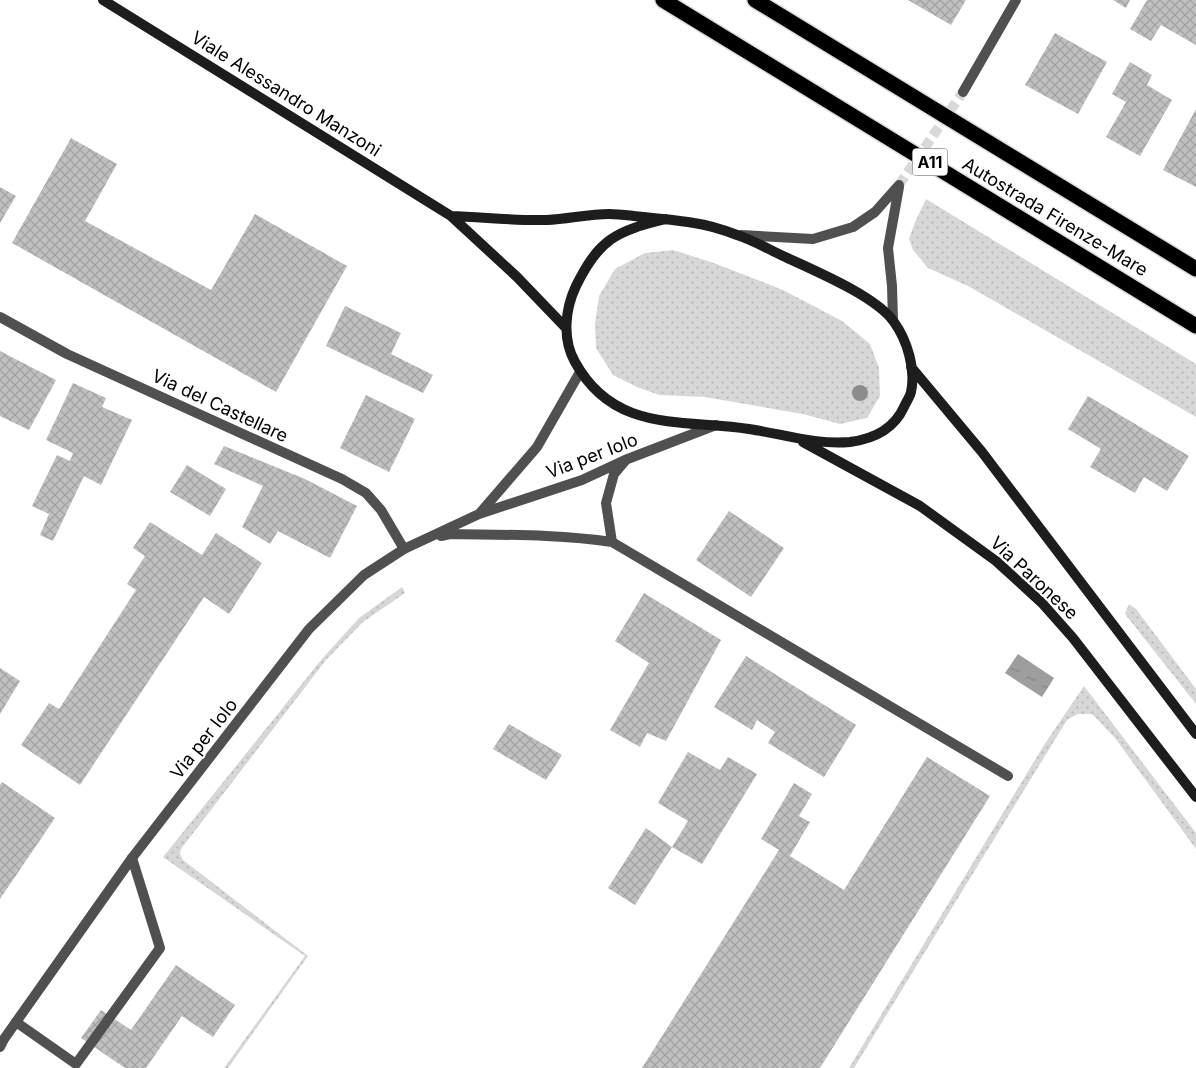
<svg xmlns="http://www.w3.org/2000/svg" width="1196" height="1068" font-family="Inter,sans-serif">
<style>
.grass{fill:url(#grass-dots)}
.water{fill:url(#water-ripples)}
.building{fill:url(#building-cross-hatch)}
.lines{fill:none;stroke-linecap:round;stroke-linejoin:round}
.street-tunnel{stroke:#d9d9d9;stroke-width:10;stroke-dasharray:10 5;stroke-linecap:butt}
.highway-casing{stroke:#dbdbdb;stroke-width:18}
.lane{stroke:#505050;stroke-width:10}
.street{stroke:#505050;stroke-width:10}
.secondary{stroke:#1d1d1d;stroke-width:10}
.highway{stroke:#000;stroke-width:15}
.tree{fill:#8c8c8c}
.labels{text-anchor:middle;stroke-width:4;stroke-linejoin:round;paint-order:stroke}
.shield{fill:#fff;stroke:#4c4c4c;stroke-width:1}
.shield-label{font-size:16px;font-weight:bold;fill:#000}
.street-label{font-size:18px;fill:#000;stroke:#fff}
</style>
<defs>
<pattern id="grass-dots" width="8" height="8" patternUnits="userSpaceOnUse" patternTransform="scale(1.25)"><rect width="8" height="8" fill="#d7d7d7"/><path d="M2 2h.1M6 6h.1" fill="none" stroke="#b7b7b7" stroke-width="1.8" stroke-linecap="round"/></pattern>
<pattern id="water-ripples" width="26" height="14" patternUnits="userSpaceOnUse" patternTransform="scale(1.25)"><rect width="26" height="14" fill="#9e9e9e"/><path d="M2 4q2-2 4 0t4 0M15 11q2-2 4 0t4 0" fill="none" stroke="#868686"/></pattern>
<pattern id="building-cross-hatch" width="8" height="8" patternUnits="userSpaceOnUse" patternTransform="scale(1.25)"><rect width="8" height="8" fill="#c0c0c0"/><path d="M0 0l8 8M0 8l8-8" fill="none" stroke="#a3a3a3"/></pattern>
</defs>
<rect width="100%" height="100%" fill="#fff"/>
<path class="grass" d="M 926,199 L 1196,364 L 1196,417 L 968,286 L 928,268 L 913,250 L 909,239 L 915,222 Z
M 673,250 L 714,263 L 783,290 L 842,321 L 870,344 L 879,368 L 880,396 L 867,418 L 840,424 L 803,414 L 705,397 L 659,395 L 637,387 L 613,375 L 596,348 L 595,324 L 599,296 L 615,269 L 645,253 Z
M 402,587 L 405,593 L 363,622 L 326,660 L 181,849 L 180,854 L 183,860 L 308,956 L 228,1068 L 224,1068 L 305,956 L 163,857 L 321,660 L 359,618 Z
M 1129,604 L 1136,609 L 1196,689 L 1196,704 L 1125,614 Z
M 1084,686 L 1196,833 L 1196,849 L 1115,738 L 1092,714 L 1078,714 L 1067,720 L 854,1068 L 849,1068 L 1044,745 Z"/>
<path class="water" d="M 1018,654 L 1054,678 L 1042,697 L 1005,673 Z"/>
<path class="building" d="M 908,0 L 966,0 L 951,25 Z
M 1113,0 L 1130,0 L 1126,8 Z
M 1147,0 L 1196,0 L 1196,45 L 1161,25 L 1151,41 L 1130,29 Z
M 1055,33 L 1107,62 L 1078,114 L 1025,85 Z
M 1130,62 L 1152,75 L 1147,85 L 1172,100 L 1140,156 L 1106,137 L 1126,102 L 1112,94 Z
M 1196,109 L 1196,187 L 1163,170 Z
M 71,138 L 117,164 L 85,221 L 211,290 L 255,214 L 347,266 L 276,392 L 12,243 Z
M 0,187 L 16,196 L 0,223 Z
M 345,306 L 401,333 L 391,354 L 433,375 L 423,393 L 326,346 Z
M 0,351 L 56,380 L 29,430 L 0,416 Z
M 73,383 L 106,398 L 102,407 L 132,420 L 101,485 L 84,476 L 53,541 L 40,535 L 49,514 L 32,506 L 57,455 L 70,461 L 73,453 L 46,440 Z
M 366,395 L 415,419 L 389,472 L 340,448 Z
M 1088,396 L 1189,456 L 1167,491 L 1144,477 L 1135,493 L 1090,467 L 1101,449 L 1068,429 Z
M 224,446 L 305,479 L 357,506 L 330,558 L 278,531 L 270,544 L 242,527 L 263,486 L 214,464 Z
M 187,465 L 226,489 L 210,516 L 170,492 Z
M 729,511 L 784,548 L 751,597 L 696,560 Z
M 150,522 L 202,555 L 216,533 L 262,563 L 229,614 L 204,597 L 80,785 L 21,745 L 49,703 L 59,709 L 136,590 L 127,584 L 145,556 L 133,548 Z
M 644,593 L 721,640 L 666,741 L 647,733 L 640,747 L 610,730 L 649,663 L 615,641 Z
M 746,656 L 856,725 L 824,777 L 768,743 L 775,732 L 757,720 L 752,730 L 714,707 Z
M 0,668 L 20,681 L 0,714 Z
M 509,724 L 562,755 L 546,780 L 493,749 Z
M 688,752 L 720,770 L 728,757 L 757,774 L 702,864 L 672,847 L 688,821 L 658,803 Z
M 927,757 L 990,796 L 820,1068 L 642,1068 L 779,850 L 761,839 L 794,783 L 812,794 L 799,816 L 810,822 L 790,856 L 844,890 Z
M 2,782 L 55,818 L 0,899 L 0,785 Z
M 646,828 L 672,847 L 635,905 L 608,888 Z
M 176,965 L 235,1005 L 213,1037 L 182,1016 L 146,1068 L 125,1068 L 81,1038 L 101,1010 L 131,1030 Z"/>
<g class="lines">
<path class="street-tunnel" d="M 899,185 L 963,92"/>
<g class="highway-casing">
<path id="highway" d="M 663,0 L 1196,326
M 755,0 L 1196,269"/>
</g>
<path class="lane" d="M 16,1022 L 76,1064 L 160,948 L 132,858"/>
<path class="street" d="M 963,92 L 1016,0
M 741,235 L 813,239 L 853,227 L 875,212 L 899,185
M 0,317 L 67,354 L 342,479 L 366,493 L 381,510 L 404,549
M 893,320 L 892,286 L 888,248 L 899,187
M 480,513 L 537,447 L 580,372
M 441,536 L 450,534 C 504,535 559,534 612,542 L 1008,776
M 612,542 L 606,503 L 614,474 L 625,461
M 0,1047 L 4,1039 L 132,858 L 309,629 L 364,575 L 404,549 L 479,514 L 582,480 L 625,460 L 716,425"/>
<path class="secondary" d="M 103,0 L 451,216 L 517,277 L 566,328
M 451,216 C 483,217 516,221 547,220 C 568,219 589,214 609,214 C 620,214 632,216 643,217 C 660,219 677,220 694,223 C 708,225 724,230 737,235 C 753,240 768,249 783,256 C 813,270 876,296 894,322 C 907,340 916,369 911,392 C 910,397 906,402 904,407 C 894,429 873,439 850,442 C 815,445 783,434 749,429 C 681,419 614,433 575,362 C 562,339 565,309 576,286 C 599,239 616,231 666,219
M 911,367 L 982,452 L 1196,734
M 803,442 L 920,506 L 996,561 L 1042,603 L 1073,638 L 1196,797"/>
<use href="#highway" class="highway"/>
</g>
<circle class="tree" cx="860" cy="393" r="8"/>
<g class="labels">
<rect class="shield" x="912.5" y="148.5" width="35" height="27" rx="4"/>
<g class="shield-label">
<text x="930" y="168">A11</text>
</g>
<g class="street-label">
<text transform="translate(286 94) rotate(32)" y="6">Viale Alessandro Manzoni</text>
<text transform="translate(1055 217) rotate(31)" y="6">Autostrada Firenze-Mare</text>
<text transform="translate(220 406) rotate(25)" y="6">Via del Castellare</text>
<text transform="translate(592 456) rotate(-21)" y="6">Via per Iolo</text>
<text transform="translate(1034 578) rotate(43)" y="6">Via Paronese</text>
<text transform="translate(204 739) rotate(-52)" y="6">Via per Iolo</text>
</g>
</g>
</svg>
